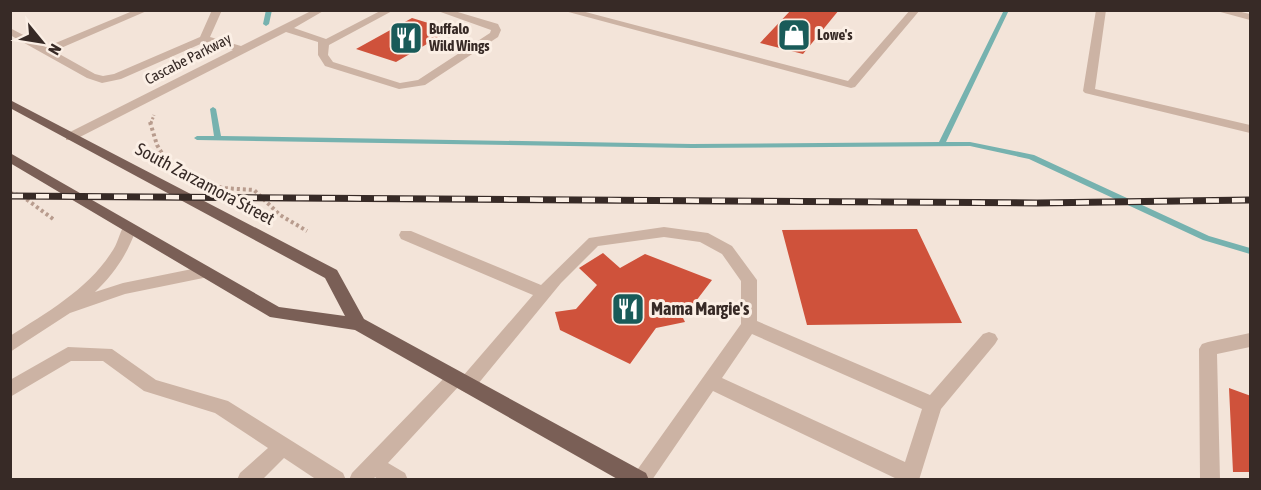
<svg xmlns="http://www.w3.org/2000/svg" width="1261" height="490" font-family="'Asap Condensed',sans-serif">
<style>
.lines{fill:none;stroke-linecap:round;stroke-linejoin:round}
.stream{fill:#76b2af;fill-rule:evenodd}
.building{fill:#cf523b}
.path-far1{stroke:#b89c8e;stroke-width:3;stroke-dasharray:2 2;stroke-linecap:butt}
.path{stroke:#b89c8e;stroke-width:4;stroke-dasharray:3 3;stroke-linecap:butt}
.minor{fill:#ccb3a4;fill-rule:evenodd}
.major{fill:#7a5f56;fill-rule:evenodd}
.rail-casing{stroke:#372a26;stroke-width:7}
.rail{stroke:#fbefe5;stroke-width:4.5;stroke-dasharray:13;stroke-linecap:butt}
.labels{text-anchor:middle;stroke-width:6;stroke-linejoin:round;paint-order:stroke}
.far-poi-label{font-size:15px;font-weight:bold;fill:#372a26;stroke:#fbefe5;text-anchor:start}
.far-street-label{font-size:15px;fill:#372a26;stroke:#fbefe5}
.street-label{font-size:18px;fill:#372a26;stroke:#fbefe5}
.poi-label{font-size:18px;font-weight:bold;fill:#372a26;stroke:#fbefe5;text-anchor:start}
</style>
<rect width="100%" height="100%" fill="#f3e4d9"/>
<g class="lines">
<path class="stream" d="M 266,10 L 272,10 L 269,24 L 266,26 L 263,24 Z
M 1004,10 L 1009,10 L 946,142 L 970,142 L 1034,155 L 1209,236 L 1250,248 L 1250,254 L 1203,240 L 1029,159 L 970,146 L 692,148 L 197,140 L 194,138 L 197,136 L 214,136 L 210,109 L 213,107 L 216,109 L 221,136 L 692,144 L 939,142 Z"/>
</g>
<path class="building" d="M 791,10 L 839,10 L 803,54 L 760,43 Z
M 412,18 L 451,30 L 396,62 L 356,49 Z
M 917,229 L 962,323 L 807,325 L 782,230 Z
M 603,253 L 620,268 L 645,254 L 712,280 L 683,318 L 685,322 L 656,328 L 630,364 L 560,330 L 555,312 L 576,309 L 597,285 L 579,268 Z
M 1229,388 L 1251,396 L 1251,472 L 1233,472 Z"/>
<g class="lines">
<path class="path-far1" d="M 151,123 L 154,115"/>
<path class="path" d="M 150,122 L 157,145 L 169,165 L 222,188 L 254,190 L 280,215 L 307,231
M 10,193 L 22,196 L 53,219"/>
<path class="minor" d="M 135,10 L 149,10 L 54,51 L 95,74 L 103,76 L 114,74 L 200,37 L 212,10 L 222,10 L 210,37 L 241,46 L 313,10 L 325,10 L 294,28 L 326,39 L 382,10 L 394,10 L 329,45 L 328,55 L 333,62 L 400,83 L 418,80 L 490,33 L 491,30 L 435,10 L 451,10 L 498,24 L 501,30 L 498,37 L 425,85 L 399,89 L 325,66 L 318,55 L 318,42 L 286,32 L 74,140 L 66,140 L 66,134 L 233,50 L 205,42 L 121,79 L 102,83 L 87,78 L 10,35 L 10,28 L 46,47 Z
M 561,10 L 578,10 L 848,81 L 910,10 L 920,10 L 855,87 L 851,88 Z
M 1096,10 L 1106,10 L 1095,89 L 1250,125 L 1250,133 L 1085,93 L 1083,91 Z
M 1213,10 L 1233,10 L 1250,14 L 1250,20 Z
M 130,222 L 137,227 C 128,253 115,273 95,292 L 123,283 L 207,266 L 215,272 L 213,276 L 125,294 L 70,313 L 10,352 L 10,336 C 46,313 87,290 111,253 C 118,244 119,233 125,224 Z
M 664,227 L 708,233 L 732,246 L 757,280 L 757,321 L 930,395 L 983,334 L 989,332 L 995,334 L 998,339 L 995,344 L 941,409 L 919,480 L 899,480 L 713,391 L 652,480 L 630,480 L 741,324 L 741,281 L 722,254 L 700,242 L 664,237 L 598,246 L 561,283 L 473,390 L 467,393 L 461,390 L 459,386 L 388,463 L 405,473 L 408,480 L 379,480 L 375,477 L 373,480 L 349,480 L 352,473 L 449,373 L 455,371 L 461,373 L 463,376 L 533,295 L 401,239 L 399,235 L 401,231 L 411,231 L 541,285 L 589,238 ZM 752,334 L 922,409 L 905,462 L 722,378 Z
M 1250,333 L 1250,347 L 1217,354 L 1220,480 L 1200,480 L 1199,349 L 1202,344 L 1208,342 Z
M 68,347 L 112,349 L 156,380 L 228,401 L 343,473 L 346,480 L 317,480 L 284,458 L 262,480 L 237,480 L 240,473 L 268,448 L 215,413 L 144,391 L 103,361 L 71,361 L 10,397 L 10,380 Z"/>
<path class="major" d="M 10,100 L 337,270 L 364,319 L 646,473 L 649,480 L 619,480 L 355,330 L 270,317 L 10,163 L 10,153 L 279,307 L 345,316 L 325,278 L 10,108 Z"/>
<g class="rail-casing">
<path id="rail" d="M 10,196 L 1037,203 L 1250,200"/>
</g>
<use href="#rail" class="rail"/>
</g>
<defs>
<g id="shop-square" transform="scale(1.725)"><rect x="-9" y="-9" width="18" height="18" rx="4" fill="#195b59" stroke="#fbefe5"/><path d="M-5-2.5h2.3a2.7 3.5 0 0 1 5.4 0H5L5.5 6h-11ZM-1.5-2.5h3a1.5 2.3 0 0 0-3 0Z" fill="#fff"/></g>
<g id="restaurant-square" transform="scale(1.725)"><rect x="-9" y="-9" width="18" height="18" rx="4" fill="#195b59" stroke="#fbefe5"/><path d="M-5-6h1v4h1v-4h1v4h1v-4h1v5L-1.5 .5V6h-2V.5L-5-1ZM5-6V6H3V1.5H1.5Q1.5-4 5-6Z" fill="#fff"/></g>
</defs>
<g fill-rule="evenodd">
<use href="#shop-square" x="794" y="35"/>
<use href="#restaurant-square" x="406" y="38"/>
<use href="#restaurant-square" x="628" y="309"/>
</g>
<g class="labels">
<g class="far-poi-label">
<text x="429" y="34">Buffalo<tspan x="429" dy="17">Wild Wings</tspan></text>
<text x="817" y="40">Lowe's</text>
</g>
<g class="far-street-label">
<text transform="translate(188 59) rotate(-27)" y="5">Cascabe Parkway</text>
</g>
<g class="street-label">
<text transform="translate(205 184) rotate(28)" y="6">South Zarzamora Street</text>
</g>
<g class="poi-label">
<text x="651" y="315">Mama Margie's</text>
</g>
</g>
<rect width="1261" height="490" fill="none" stroke="#372a26" stroke-width="24"/>
<g transform="translate(42 42) rotate(120)" stroke="#fbefe5" stroke-width="4.5" paint-order="stroke">
<path d="M0-4.5L10 22L0 15L-10 22Z" fill="#372a26"/>
<text y="-9" font-size="16" font-weight="bold" text-anchor="middle" fill="#372a26">N</text>
</g>
</svg>
